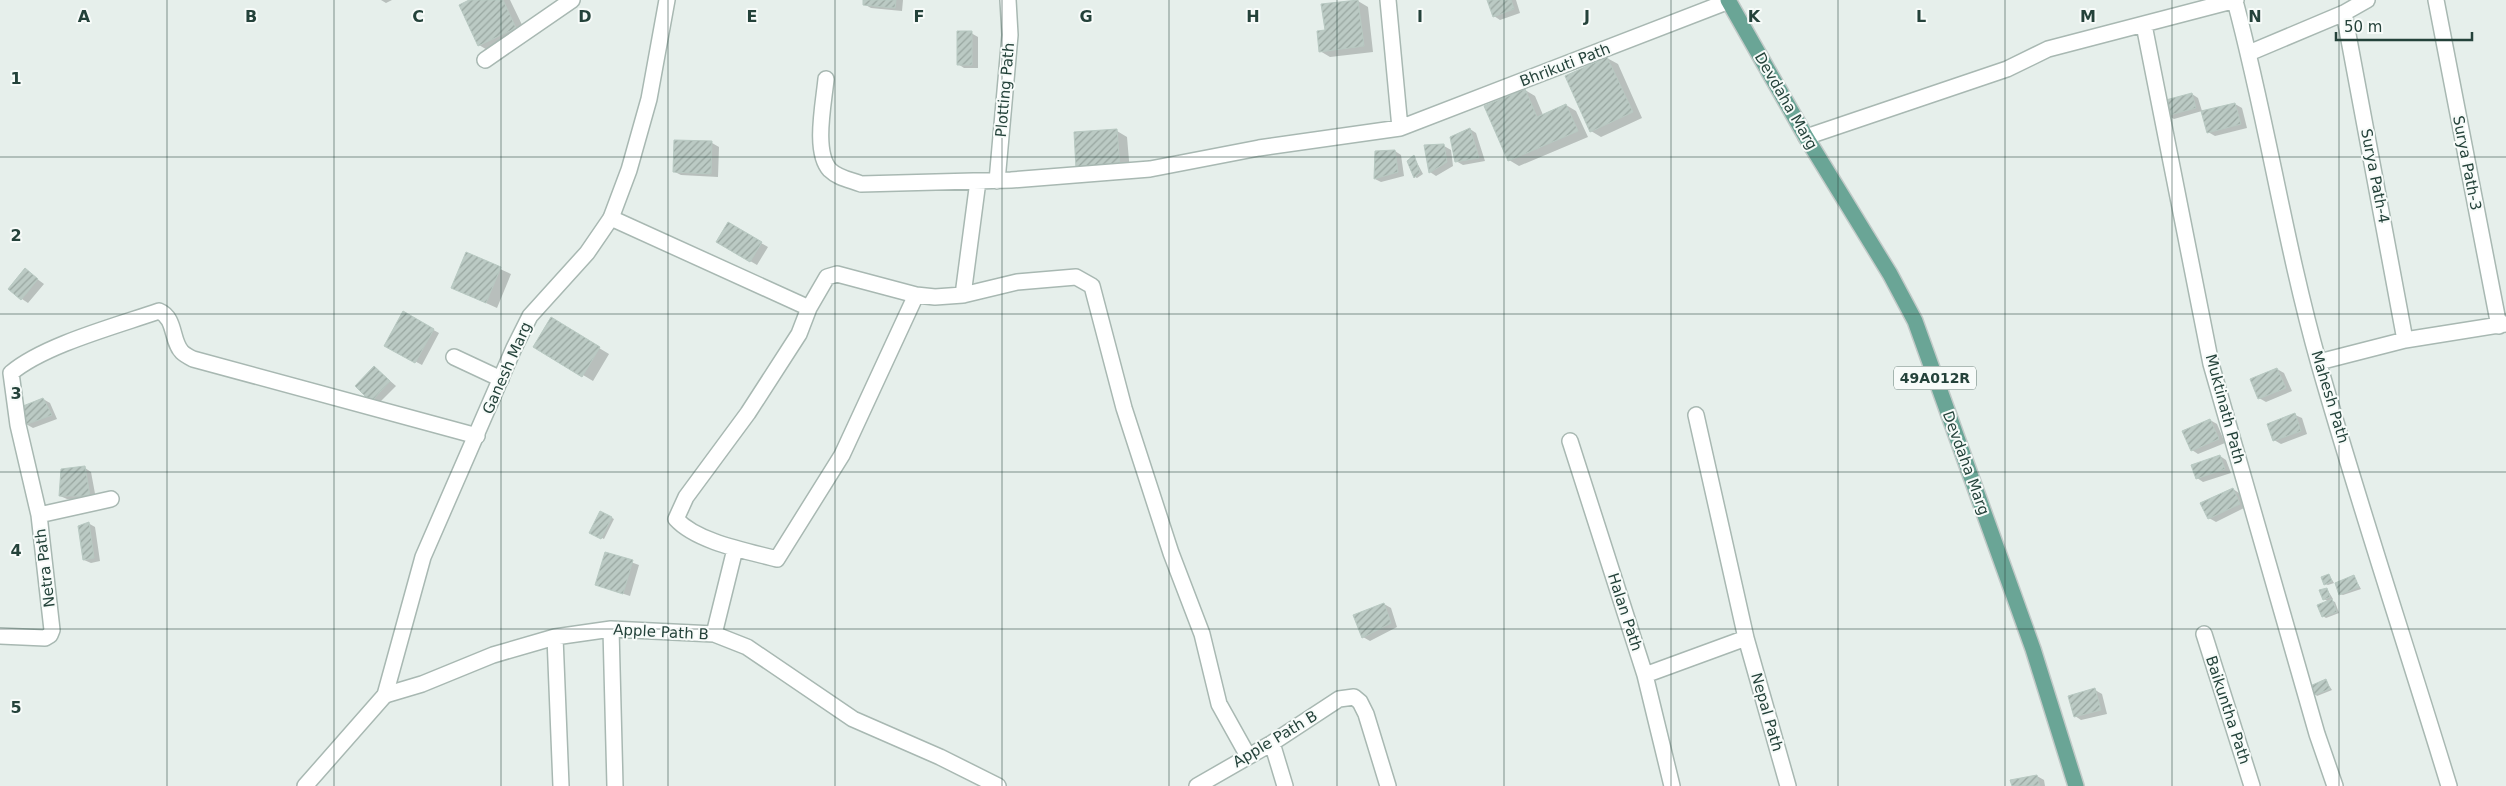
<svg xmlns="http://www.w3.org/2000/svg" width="2506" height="786" font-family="'DejaVu Sans',sans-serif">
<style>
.shadow{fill:#0003}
.building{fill:url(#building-hatch);stroke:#b8c9c2}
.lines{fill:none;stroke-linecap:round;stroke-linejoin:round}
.minor-casing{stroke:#a8b8b2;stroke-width:18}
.tertiary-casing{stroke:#a8b8b2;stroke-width:18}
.primary-casing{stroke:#c2cac8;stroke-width:18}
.minor{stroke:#fff;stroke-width:15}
.tertiary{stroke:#fff;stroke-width:15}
.primary{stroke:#6aa596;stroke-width:15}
.grid{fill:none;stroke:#24423a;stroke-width:1;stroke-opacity:0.55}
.labels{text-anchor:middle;stroke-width:4;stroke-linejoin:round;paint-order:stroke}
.shield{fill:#f7fbf9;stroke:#637a73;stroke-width:1}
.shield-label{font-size:14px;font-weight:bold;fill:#24423a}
.street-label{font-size:15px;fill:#24423a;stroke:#f7fbf9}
.grid-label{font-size:16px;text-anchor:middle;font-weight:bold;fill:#24423a;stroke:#f7fbf9;stroke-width:4;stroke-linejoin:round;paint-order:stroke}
</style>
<defs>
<pattern id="building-hatch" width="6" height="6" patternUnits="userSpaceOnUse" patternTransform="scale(1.25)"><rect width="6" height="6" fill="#bbcac4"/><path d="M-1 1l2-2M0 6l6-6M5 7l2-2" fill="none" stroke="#98a6a0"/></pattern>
</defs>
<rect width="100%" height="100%" fill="#e6efeb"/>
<path class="shadow" d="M 381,0 L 392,0 L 386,3 Z
M 472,0 L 510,0 L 526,33 L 489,51 L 479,45 Z
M 865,0 L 903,0 L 902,11 L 871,8 L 864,4 Z
M 1488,0 L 1516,0 L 1520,13 L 1500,20 L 1494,16 Z
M 1358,1 L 1368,7 L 1373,52 L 1330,57 L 1320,51 L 1326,32 Z
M 971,33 L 978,37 L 978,68 L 964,68 L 958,64 Z
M 1607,58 L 1618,64 L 1642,118 L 1601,137 L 1591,131 Z
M 1525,90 L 1535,96 L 1543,115 L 1566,105 L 1576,111 L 1588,137 L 1519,166 L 1509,160 Z
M 2192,94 L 2198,98 L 2202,111 L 2174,119 L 2167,115 Z
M 2235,104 L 2242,108 L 2247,128 L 2215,136 L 2208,132 L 2203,112 Z
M 1470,129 L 1476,133 L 1485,161 L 1463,165 L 1456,161 Z
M 1117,131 L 1127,137 L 1130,172 L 1088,174 Z
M 675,141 L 712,143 L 719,147 L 718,177 L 681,175 L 675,172 Z
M 1444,146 L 1451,150 L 1453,166 L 1436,176 L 1430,172 Z
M 1395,151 L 1401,155 L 1404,176 L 1381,182 L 1375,179 Z
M 1414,157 L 1423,174 L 1417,178 L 1415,177 Z
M 728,224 L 768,247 L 757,265 L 718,242 Z
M 467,254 L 511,274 L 497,308 L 453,288 Z
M 25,270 L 44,284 L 28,303 L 22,299 Z
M 403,313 L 439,333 L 422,365 L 385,345 Z
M 551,319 L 609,354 L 593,381 L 535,346 Z
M 374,367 L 396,386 L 378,404 L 372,400 Z
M 2277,369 L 2284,373 L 2292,391 L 2266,402 L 2259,398 Z
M 43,399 L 50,403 L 57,419 L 33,428 L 26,424 Z
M 2295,415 L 2302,418 L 2307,434 L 2281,444 L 2274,440 Z
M 2210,420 L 2217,424 L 2225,443 L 2198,454 L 2192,450 Z
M 2220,456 L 2226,460 L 2231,473 L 2203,482 L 2197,478 Z
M 85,468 L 91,472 L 96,499 L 67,499 L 60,496 Z
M 2233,489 L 2239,493 L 2246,507 L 2216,522 L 2209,518 Z
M 601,512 L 614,519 L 604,539 L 591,532 Z
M 88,523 L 95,527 L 100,561 L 91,563 L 84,560 Z
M 606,553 L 639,565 L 630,596 L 597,585 Z
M 2329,575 L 2334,583 L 2328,585 L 2325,584 Z
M 2354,577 L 2361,589 L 2343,595 L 2340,594 Z
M 2327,589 L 2333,599 L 2330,600 L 2335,602 L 2339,613 L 2326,618 L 2323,616 L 2329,602 L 2324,599 Z
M 1384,604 L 1391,608 L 1397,627 L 1370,641 L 1363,637 Z
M 2326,681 L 2332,690 L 2317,696 L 2315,694 Z
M 2095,690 L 2102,694 L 2107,714 L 2081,720 L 2075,716 Z
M 2037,776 L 2044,780 L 2045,786 L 2013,786 Z"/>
<path class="building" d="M 469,0 L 503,0 L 516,28 L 478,46 L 459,5 Z
M 863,0 L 896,0 L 895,8 L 863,5 Z
M 1358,0 L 1364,46 L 1319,52 L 1317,31 L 1325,30 L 1321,4 Z
M 1487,0 L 1511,0 L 1514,9 L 1493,17 Z
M 957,31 L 972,31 L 972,65 L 957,65 Z
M 1607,57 L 1633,112 L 1590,132 L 1565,76 Z
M 1525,89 L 1537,117 L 1566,104 L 1578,131 L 1508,161 L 1484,106 Z
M 2192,93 L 2196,108 L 2166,116 L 2162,101 Z
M 2235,103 L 2241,124 L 2207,133 L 2201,111 Z
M 1470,128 L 1479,158 L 1455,162 L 1450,137 Z
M 1117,129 L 1120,167 L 1076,169 L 1074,132 Z
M 674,140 L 712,141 L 711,174 L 673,172 Z
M 1444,144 L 1447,162 L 1429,173 L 1424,145 Z
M 1395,150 L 1398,172 L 1374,179 L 1375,151 Z
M 1414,155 L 1420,172 L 1414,178 L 1407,161 Z
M 728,222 L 762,242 L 750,262 L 716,242 Z
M 466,252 L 501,267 L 486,303 L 451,288 Z
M 25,268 L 38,279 L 21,300 L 8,289 Z
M 403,311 L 434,329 L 415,363 L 384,346 Z
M 551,317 L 600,347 L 582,377 L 533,347 Z
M 374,366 L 390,381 L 371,402 L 355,386 Z
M 2277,368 L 2286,388 L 2258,399 L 2250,379 Z
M 43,398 L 52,415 L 25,425 L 23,406 Z
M 2295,413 L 2301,431 L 2273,441 L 2267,424 Z
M 2210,419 L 2219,439 L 2191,451 L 2182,431 Z
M 2220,455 L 2225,469 L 2196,479 L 2191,465 Z
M 85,466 L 90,496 L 59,496 L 61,469 Z
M 2233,488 L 2240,504 L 2208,519 L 2200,503 Z
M 600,511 L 612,517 L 601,539 L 589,533 Z
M 89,522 L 94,558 L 83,560 L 78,526 Z
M 605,552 L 633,560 L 623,594 L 595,585 Z
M 2329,574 L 2332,581 L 2324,585 L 2321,577 Z
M 2354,575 L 2359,587 L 2339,595 L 2335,583 Z
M 2327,588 L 2330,597 L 2323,600 L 2319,590 Z
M 2332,599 L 2337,612 L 2322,617 L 2317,605 Z
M 1384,603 L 1391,623 L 1362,638 L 1353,615 Z
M 2326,679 L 2330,689 L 2314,695 L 2310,686 Z
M 2095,688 L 2101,710 L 2074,717 L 2068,696 Z
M 2037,775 L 2040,786 L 2012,786 L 2010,780 Z"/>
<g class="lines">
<g class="minor-casing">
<path id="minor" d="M 1388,0 L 1400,128
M 2436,0 L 2499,326
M 2235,1 C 2267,120 2285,244 2319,364 C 2359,505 2406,645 2449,786
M 2344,13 L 2405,340
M 2144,25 L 2211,364 L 2317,734 L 2335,786
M 2249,53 L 2344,13 L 2367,0
M 485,60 L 572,0
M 826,79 C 824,102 813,152 830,170 C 838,178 851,180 861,184 L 1011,180 L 1150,169 L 1259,148 L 1400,128 L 1729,1
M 1806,137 L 2007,69 L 2048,49 L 2236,0
M 997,181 L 1010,35 L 1008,0
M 611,218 L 809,308
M 916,295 L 842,455 L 777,559 C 747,551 697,542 676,519 L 686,497 L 748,413 L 799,334 L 809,308 L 827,277 L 837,274 L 916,295 L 935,297 L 963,295 L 1017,282 L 1076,277 L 1092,286 L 1124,408 L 1171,553 L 1202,634 L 1219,704 L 1248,756
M 963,295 L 978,181
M 454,357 L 501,379
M 2319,362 L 2405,340 L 2506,324
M 1570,441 L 1645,675 L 1672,786
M 39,515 L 18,425 L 11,373 C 44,345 116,326 159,311 C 176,318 171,341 182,352 C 185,355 189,357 193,359 L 477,436
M 611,629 L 615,786
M 714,634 L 735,549
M 2204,634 L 2252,786
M 0,636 L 45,638 L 50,635 L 52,630 L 39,515 L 111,499
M 555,637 L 561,786
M 1746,638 L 1788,786
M 1645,675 L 1746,638 L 1696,415
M 385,695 L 422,684 L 493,655 L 555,637 L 611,629 L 714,634 L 747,647 L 853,719 L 940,757 L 998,786
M 1272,743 L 1285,786
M 1197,786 L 1272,743 L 1339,699 L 1354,697 L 1360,702 L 1366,714 L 1388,786"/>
</g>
<g class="tertiary-casing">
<path id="tertiary" d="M 305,786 L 385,695 L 423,557 L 514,348 L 530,316 L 587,253 L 611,218 L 629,170 L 649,99 L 667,0"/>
</g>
<g class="primary-casing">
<path id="primary" d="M 1728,0 L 1806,137 L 1890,274 L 1915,321 L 2033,649 L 2076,786"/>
</g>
<use href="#minor" class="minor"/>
<use href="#tertiary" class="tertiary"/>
<use href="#primary" class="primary"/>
</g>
<path class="grid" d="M 167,0 L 167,786M 334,0 L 334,786M 501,0 L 501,786M 668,0 L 668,786M 835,0 L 835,786M 1002,0 L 1002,786M 1169,0 L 1169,786M 1337,0 L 1337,786M 1504,0 L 1504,786M 1671,0 L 1671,786M 1838,0 L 1838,786M 2005,0 L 2005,786M 2172,0 L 2172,786M 2339,0 L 2339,786M 0,157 L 2506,157M 0,314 L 2506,314M 0,472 L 2506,472M 0,629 L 2506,629"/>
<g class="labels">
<rect class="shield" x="1894" y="366.5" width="82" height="23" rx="4"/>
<g class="shield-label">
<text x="1935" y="383">49A012R</text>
</g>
<g class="street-label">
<text transform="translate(1565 65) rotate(-21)" y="5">Bhrikuti Path</text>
<text transform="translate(1005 90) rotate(-85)" y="5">Plotting Path</text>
<text transform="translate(1786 101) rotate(60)" y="5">Devdaha Marg</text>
<text transform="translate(2467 163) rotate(79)" y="5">Surya Path-3</text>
<text transform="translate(2375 176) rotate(79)" y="5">Surya Path-4</text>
<text transform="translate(507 368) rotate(-66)" y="5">Ganesh Marg</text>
<text transform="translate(2330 397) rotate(73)" y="5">Mahesh Path</text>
<text transform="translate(2225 409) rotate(75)" y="5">Muktinath Path</text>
<text transform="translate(1966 463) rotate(70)" y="5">Devdaha Marg</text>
<text transform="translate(45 568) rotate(-97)" y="5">Netra Path</text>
<text transform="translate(1625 612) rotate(72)" y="5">Halan Path</text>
<text transform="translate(661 632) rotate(3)" y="5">Apple Path B</text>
<text transform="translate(2228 710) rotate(72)" y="5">Baikuntha Path</text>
<text transform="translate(1767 712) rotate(74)" y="5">Nepal Path</text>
<text transform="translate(1275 739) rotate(-31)" y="5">Apple Path B</text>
</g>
</g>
<g class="grid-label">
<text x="84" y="22">A</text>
<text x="251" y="22">B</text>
<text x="418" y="22">C</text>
<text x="585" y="22">D</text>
<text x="752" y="22">E</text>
<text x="919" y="22">F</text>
<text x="1086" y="22">G</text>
<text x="1253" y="22">H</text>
<text x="1420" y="22">I</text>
<text x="1587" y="22">J</text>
<text x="1754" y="22">K</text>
<text x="1921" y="22">L</text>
<text x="2088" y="22">M</text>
<text x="2255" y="22">N</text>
<text x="16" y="84">1</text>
<text x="16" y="241">2</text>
<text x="16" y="399">3</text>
<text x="16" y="556">4</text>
<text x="16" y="713">5</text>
</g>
<path d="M2336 32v8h136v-8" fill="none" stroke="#24423a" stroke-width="2.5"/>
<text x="2344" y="32" font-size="15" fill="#24423a" stroke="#f7fbf9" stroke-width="4" paint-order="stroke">50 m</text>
</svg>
